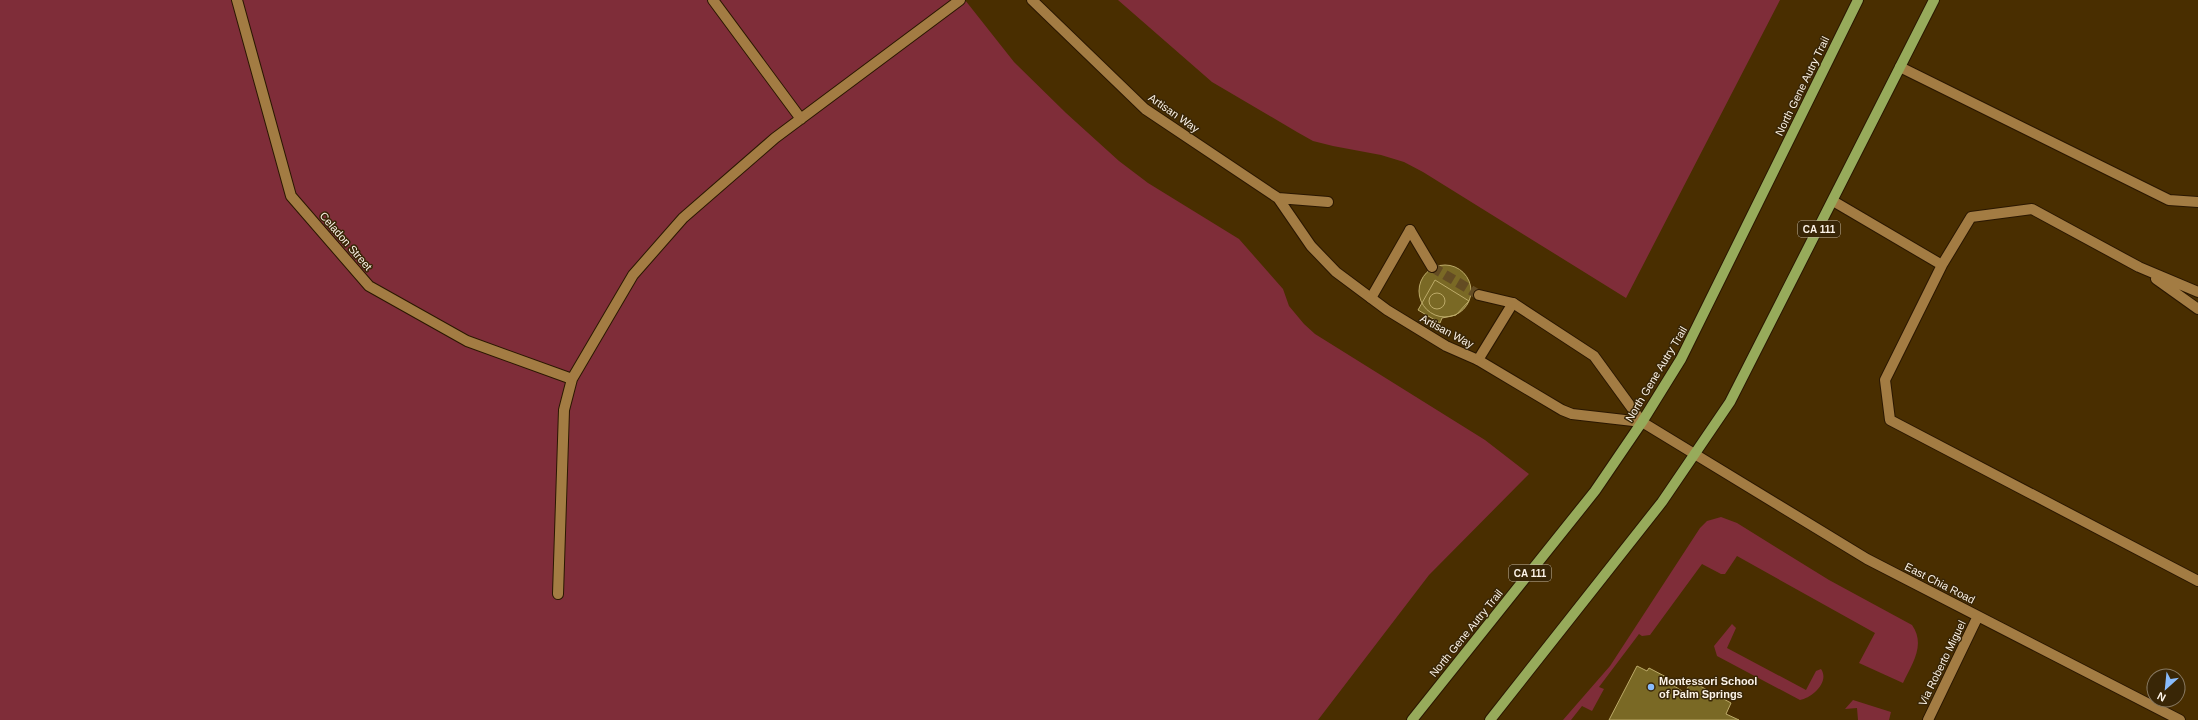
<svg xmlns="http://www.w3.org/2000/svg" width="2198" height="720" font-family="Helvetica,sans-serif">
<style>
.green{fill:#7f2d39}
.building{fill:#7a6925;stroke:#bdab69}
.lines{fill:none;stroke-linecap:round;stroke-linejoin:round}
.street-tunnel{stroke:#644c23;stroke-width:10;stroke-dasharray:10 5;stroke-linecap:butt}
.lane-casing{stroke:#2a1700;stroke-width:12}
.street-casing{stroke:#2a1700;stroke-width:12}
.primary-casing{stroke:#2a1700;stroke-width:12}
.lane{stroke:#a37c43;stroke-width:10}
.street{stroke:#a37c43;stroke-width:10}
.primary{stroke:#97ab5b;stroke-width:10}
.poi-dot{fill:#88bbfc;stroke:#392606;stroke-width:1.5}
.labels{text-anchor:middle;stroke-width:3;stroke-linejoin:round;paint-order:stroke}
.shield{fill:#392606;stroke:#c2b6a4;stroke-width:1}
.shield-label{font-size:10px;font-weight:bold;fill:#fcf3e8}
.street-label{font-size:11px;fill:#fcf3e8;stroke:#392606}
.poi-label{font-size:11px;font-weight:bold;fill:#fcf3e8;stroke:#392606;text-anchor:start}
</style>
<rect width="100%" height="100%" fill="#492e00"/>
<path class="green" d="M 0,0 L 965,0 L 1014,62 L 1066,113 L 1119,161 L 1148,183 L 1239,239 L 1283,289 L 1289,306 L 1304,324 L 1315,334 L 1485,440 L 1529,474 L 1429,575 L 1318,720 L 0,720 Z
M 1118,0 L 1780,0 L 1626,298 L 1423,172 L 1404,162 L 1381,155 L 1333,146 L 1313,141 L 1297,132 L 1212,82 Z
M 1721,517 L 1737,523 L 1829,580 L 1912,625 C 1926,645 1912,664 1903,683 L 1859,663 L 1875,633 L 1737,556 L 1725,574 L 1721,574 L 1702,564 L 1650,635 L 1642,636 L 1639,634 L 1599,687 L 1604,689 L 1592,711 L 1582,706 L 1571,720 L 1563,720 L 1610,666 L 1700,528 L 1707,521 Z
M 1732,624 L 1736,628 L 1727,648 L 1806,690 L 1816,671 L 1821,669 C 1830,682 1812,698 1800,700 L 1717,656 L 1714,646 Z
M 1853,700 L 1891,712 L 1889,720 L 1858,720 L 1857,708 L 1845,709 Z"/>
<path class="building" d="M1419 291a26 26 0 1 1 52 0a26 26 0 1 1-52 0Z
M 1435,280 L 1469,301 L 1456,315 L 1442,318 L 1440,323 L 1418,310 Z
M1429 301a8 8 0 1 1 16 0a8 8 0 1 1-16 0Z
M 1637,666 L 1647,671 L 1649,668 L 1670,679 L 1668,682 L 1685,693 L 1691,681 L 1731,703 L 1726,714 L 1739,720 L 1609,720 Z"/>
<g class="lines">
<path class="street-tunnel" d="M 1432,267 L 1479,295"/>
<g class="lane-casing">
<path id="lane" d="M 1900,67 L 2169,200 L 2198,202
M 1833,201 L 1942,265
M 2156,279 L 2198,309
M 2198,292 L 2139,267 L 2032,209 L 1971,217 L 1942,265 L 1885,380 L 1890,420 L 2198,581
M 1371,298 L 1410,230
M 1478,360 L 1513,303"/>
</g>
<g class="street-casing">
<path id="street" d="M 237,0 L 291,196 L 369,286 L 467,341 L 572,379
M 713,0 L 801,119
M 1032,0 L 1145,109 L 1278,198 L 1311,246 L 1336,272 L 1387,310 L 1446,346 L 1478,360 L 1562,410 L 1572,414 L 1642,422
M 1278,198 L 1328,202
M 1410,230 L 1432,267
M 1479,295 L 1513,303 L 1594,356 L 1642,422 L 1867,559 L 2180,720
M 558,594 L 564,410 L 572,379 L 633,275 L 683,218 L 775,138 L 960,0
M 1928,720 L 1978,616"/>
</g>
<g class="primary-casing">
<path id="primary" d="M 1412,720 L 1595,491 L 1642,422 L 1681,359 L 1858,0
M 1490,720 L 1662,502 L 1730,402 L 1934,0"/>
</g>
<use href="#lane" class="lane"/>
<use href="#street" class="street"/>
<use href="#primary" class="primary"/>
</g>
<circle class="poi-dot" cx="1651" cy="687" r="4"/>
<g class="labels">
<g class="shield">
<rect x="1798" y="221" width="42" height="16" rx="3"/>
<rect x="1509" y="565" width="42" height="16" rx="3"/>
</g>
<g class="shield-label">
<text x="1819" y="233">CA 111</text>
<text x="1530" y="577">CA 111</text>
</g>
<g class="street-label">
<text transform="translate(1802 86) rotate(-64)" y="4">North Gene Autry Trail</text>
<text transform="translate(1174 113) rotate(35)" y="4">Artisan Way</text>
<text transform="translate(346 241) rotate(49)" y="4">Celadon Street</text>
<text transform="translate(1447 331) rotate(28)" y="4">Artisan Way</text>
<text transform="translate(1656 374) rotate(-59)" y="4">North Gene Autry Trail</text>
<text transform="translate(1940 583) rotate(27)" y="4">East Chia Road</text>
<text transform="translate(1466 633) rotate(-51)" y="4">North Gene Autry Trail</text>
<text transform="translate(1942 663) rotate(-64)" y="4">Via Roberto Miguel</text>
</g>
<g class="poi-label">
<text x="1659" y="685">Montessori School<tspan x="1659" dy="13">of Palm Springs</tspan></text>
</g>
</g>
<g transform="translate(2166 688) rotate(207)"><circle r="19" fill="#392606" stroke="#877860"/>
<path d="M0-3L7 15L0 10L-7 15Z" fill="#88bbfc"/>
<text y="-6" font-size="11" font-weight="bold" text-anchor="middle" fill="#fcf3e8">N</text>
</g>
</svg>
